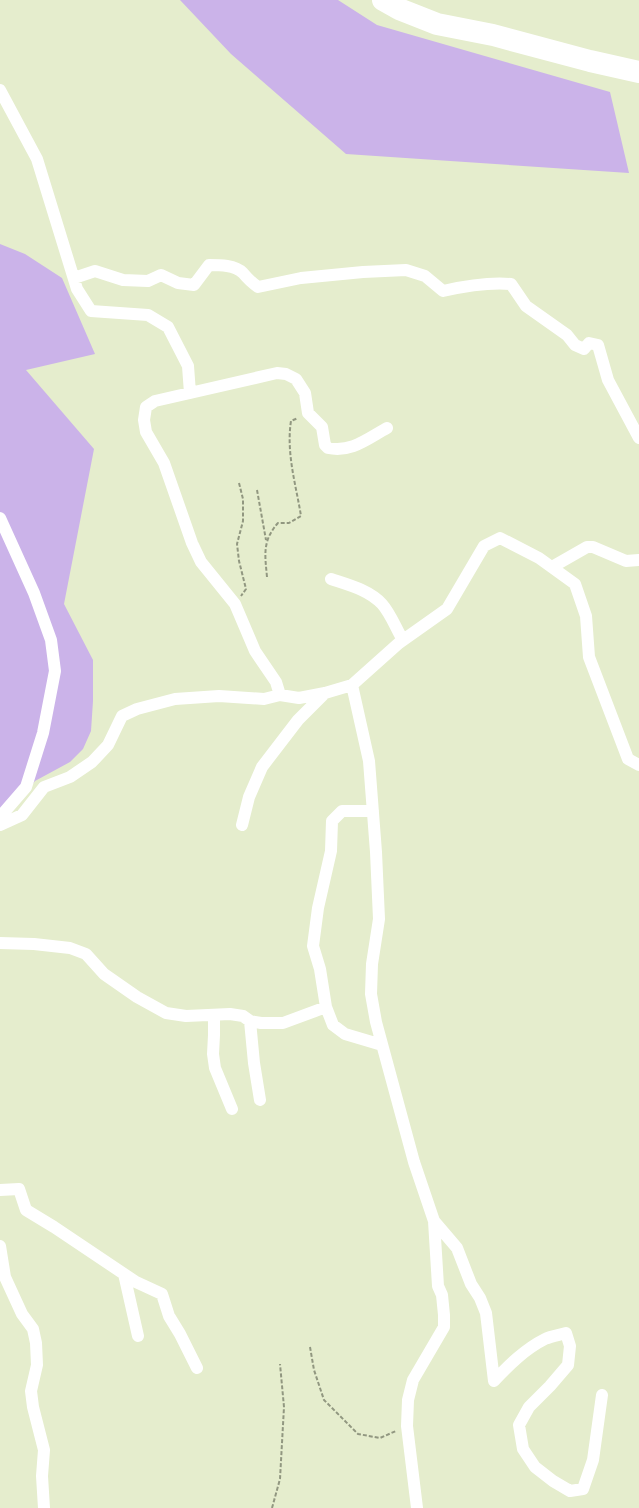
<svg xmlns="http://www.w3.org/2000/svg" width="639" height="1508" font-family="'Open Sans',sans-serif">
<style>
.green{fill:#cbb3e9}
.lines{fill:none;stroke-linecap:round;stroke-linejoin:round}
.path{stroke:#919780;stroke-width:2;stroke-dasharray:4 2;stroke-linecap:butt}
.street{stroke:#fff;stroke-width:12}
.highway{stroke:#fff;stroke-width:22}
</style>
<rect width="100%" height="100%" fill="#e5edcd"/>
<path class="green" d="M 180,0 L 338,0 L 377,25 L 610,92 L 629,173 L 346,154 L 231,54 Z
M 0,244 L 25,254 L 62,278 L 95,354 L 26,370 L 94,449 L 64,604 L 93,660 L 93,701 L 91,731 L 83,749 L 70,762 L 35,781 L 17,804 L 0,819 Z"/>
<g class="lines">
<path class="path" d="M 239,483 L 243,499 L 243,521 L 237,544 L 239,561 L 246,589 L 241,596
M 257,490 L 266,540
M 267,577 C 265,555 262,541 278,523 L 289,523 L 301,516 C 296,485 286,453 291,421 L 298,418
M 310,1347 L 314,1370 L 324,1400 L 358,1434 L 380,1438 L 396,1431
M 272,1508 L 280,1479 L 284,1407 L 280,1364"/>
<path class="street" d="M 0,90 L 37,159 L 77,289 L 91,311 L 148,315 L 168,327 L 188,366 L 190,393
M 74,278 L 95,271 L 123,280 L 148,281 L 161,275 L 178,283 L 194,285 L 209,265 C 220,265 235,265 243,273 C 248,279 252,283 258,287 L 301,278 L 363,272 L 406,270 L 425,276 L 443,291 C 465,286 488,282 511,284 L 526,306 L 567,335 L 575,345 L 584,349 L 589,343 L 598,345 L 608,380 L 639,438
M 0,518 L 34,593 L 51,640 L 55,671 L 43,733 L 26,787 L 0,817
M 552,567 L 587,547 L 593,547 L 626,561 L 639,560
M 331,579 C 349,585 369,590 382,604 C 391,614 396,629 403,640
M 352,685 L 369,761 L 376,852 L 379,919 L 372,964 L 371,994 L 376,1022 L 414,1162 L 434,1221 L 457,1248 L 471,1284 L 480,1298 L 486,1313 L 494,1381 C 509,1365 525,1349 545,1339 C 551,1336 559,1335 566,1333 L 570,1346 L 568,1365 L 550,1386 L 529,1407 L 519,1425 L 523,1449 L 535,1467 L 553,1481 L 570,1491 L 583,1489 L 593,1460 L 602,1395
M 280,695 L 276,682 L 255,651 L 235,604 L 201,562 L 192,543 L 164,463 L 146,432 L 144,420 L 146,407 L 155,401 L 277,373 L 286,374 L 296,379 L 305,393 L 308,413 L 322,427 L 325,445 L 328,448 C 351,453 367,439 387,428
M 373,811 L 342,811 L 332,821 L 331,851 L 318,908 L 313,946 L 320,969 L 326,1007 L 333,1025 L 345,1034 L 382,1045
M 0,825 L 22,815 L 44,787 L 70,777 L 92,762 L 108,745 L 122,716 L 137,709 L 175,699 L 219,696 L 264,699 L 280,695 L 299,698 L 325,693 L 352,685 L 399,643 L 447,609 L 484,546 L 500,538 L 539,558 L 575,584 L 586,616 L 589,657 L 628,759 L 639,765
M 242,825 L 249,797 L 262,767 L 298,720 L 325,693
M 0,943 L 34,944 L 70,948 L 86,954 L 104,974 L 137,997 L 166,1013 L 186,1016 L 230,1014 L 243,1016 L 250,1021 L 261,1023 L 283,1023 L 326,1007
M 214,1015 L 214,1035 L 213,1054 L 215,1068 L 232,1109
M 250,1021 L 254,1063 L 260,1100
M 0,1190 L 19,1189 L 26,1210 L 54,1227 L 136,1282 L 162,1294 L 169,1316 L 180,1334 L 197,1368
M 0,1246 L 5,1277 L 22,1314 L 33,1329 L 36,1343 L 37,1365 L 31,1391 L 33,1407 L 44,1450 L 42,1476 L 44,1508
M 124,1274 L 138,1336
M 417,1508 L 407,1426 L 408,1400 L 413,1380 L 444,1327 L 444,1315 L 442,1295 L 438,1286 L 434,1221"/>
<path class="highway" d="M 383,0 L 399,9 L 437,24 L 493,35 L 590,61 L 639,72"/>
</g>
</svg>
